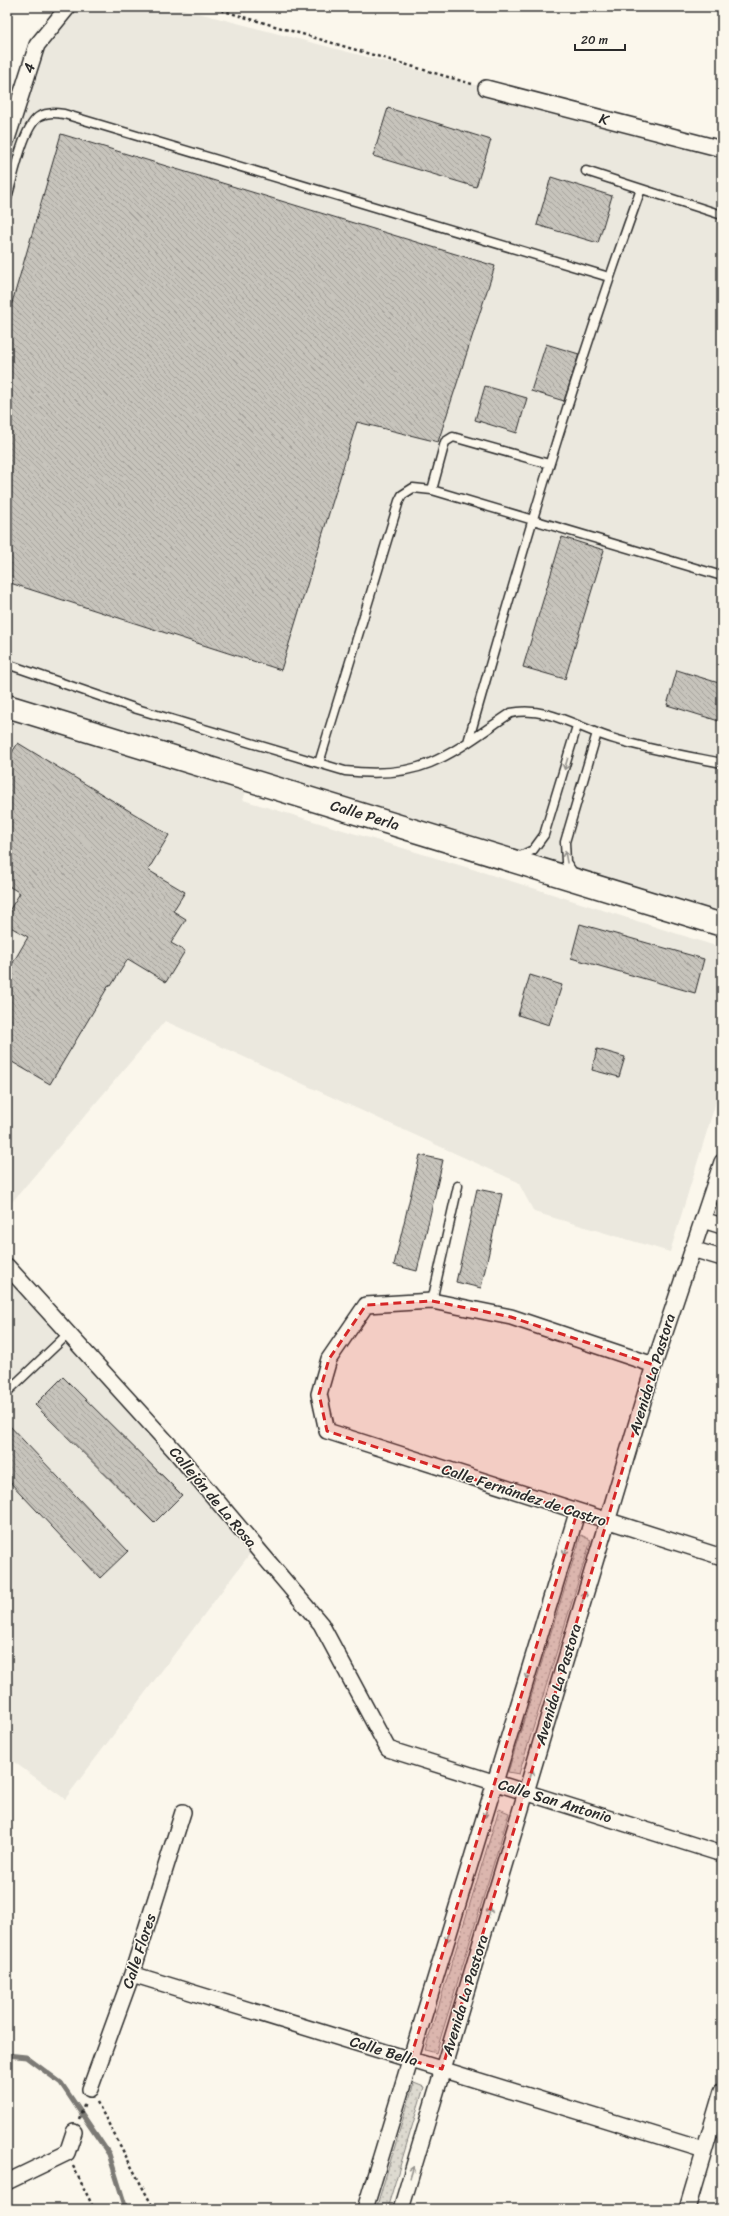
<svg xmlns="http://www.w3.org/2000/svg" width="729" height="2216" font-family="Sriracha,sans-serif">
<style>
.built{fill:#ebe8de}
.grass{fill:url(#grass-dots);stroke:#84827e}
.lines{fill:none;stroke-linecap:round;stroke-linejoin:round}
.stream{stroke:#7b7a75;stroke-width:5}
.building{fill:url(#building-back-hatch);stroke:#2b2b2b}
.lane-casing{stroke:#2b2b2b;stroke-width:11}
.street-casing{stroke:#2b2b2b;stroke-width:18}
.secondary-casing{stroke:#2b2b2b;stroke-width:25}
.path{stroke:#2b2b2b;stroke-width:2.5;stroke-dasharray:3 3;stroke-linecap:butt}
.lane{stroke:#fbf7ec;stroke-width:8}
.street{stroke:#fbf7ec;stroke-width:15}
.secondary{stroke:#fbf7ec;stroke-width:22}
.rail{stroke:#2b2b2b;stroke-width:3;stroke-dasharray:6 3;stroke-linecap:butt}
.oneway{stroke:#93918c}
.marked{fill:#d62828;fill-opacity:0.2;stroke:#d62828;stroke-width:3;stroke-dasharray:8 5;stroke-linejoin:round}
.labels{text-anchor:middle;stroke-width:3;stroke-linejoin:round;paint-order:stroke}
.street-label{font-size:15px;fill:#2b2b2b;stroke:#fbf7ec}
</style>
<defs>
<pattern id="grass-dots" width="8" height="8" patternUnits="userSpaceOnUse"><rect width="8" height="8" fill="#dddad0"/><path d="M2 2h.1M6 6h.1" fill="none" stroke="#bebbb3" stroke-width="1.8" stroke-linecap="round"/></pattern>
<pattern id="building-back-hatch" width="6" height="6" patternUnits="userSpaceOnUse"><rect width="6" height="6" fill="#c7c4bc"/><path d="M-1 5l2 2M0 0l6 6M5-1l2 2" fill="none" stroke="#a29f99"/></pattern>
</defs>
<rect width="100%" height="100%" fill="#fbf7ec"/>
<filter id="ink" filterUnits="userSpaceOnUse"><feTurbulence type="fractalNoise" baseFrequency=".025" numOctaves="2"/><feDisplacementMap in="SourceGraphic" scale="8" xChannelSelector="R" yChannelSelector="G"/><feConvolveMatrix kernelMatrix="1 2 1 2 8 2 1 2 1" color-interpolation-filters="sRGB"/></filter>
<g filter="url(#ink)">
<path class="built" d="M 82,7 L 175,7 L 722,149 L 722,925 L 250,780 L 243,800 L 479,871 L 722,948 L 722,1082 L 670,1252 L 534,1212 L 518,1182 L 165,1021 L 7,1208 L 7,171 L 41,44 Z
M 7,1266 L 255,1547 L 65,1799 L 14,1762 L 7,1766 Z"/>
<path class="grass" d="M 581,1535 L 591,1540 L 519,1774 L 508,1772 Z
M 499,1809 L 509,1813 L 436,2053 L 425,2050 Z
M 414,2083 L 424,2087 L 387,2209 L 376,2209 Z"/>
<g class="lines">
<path class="stream" d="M 7,2055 L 26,2057 L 61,2083 L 109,2154 L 126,2209"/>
</g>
<path class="building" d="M 388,108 L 491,140 L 476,187 L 373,156 Z
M 61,134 L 495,266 L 438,442 L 357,422 L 281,670 L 7,582 L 7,320 Z
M 551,177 L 612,196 L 598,243 L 537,225 Z
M 546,344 L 579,354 L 564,401 L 531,391 Z
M 485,386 L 527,398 L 517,433 L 475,420 Z
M 562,537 L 604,550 L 565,679 L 523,667 Z
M 677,670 L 722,684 L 722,722 L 667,705 Z
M 18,743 L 169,835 L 148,870 L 185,892 L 173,911 L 186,919 L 171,943 L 185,951 L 166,982 L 128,959 L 111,986 L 109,985 L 50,1084 L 7,1059 L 7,973 L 28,937 L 7,925 L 7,914 L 20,893 L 7,885 L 7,760 Z
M 580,924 L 704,959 L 695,993 L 571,958 Z
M 530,975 L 562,985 L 549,1025 L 518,1015 Z
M 597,1049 L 625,1057 L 619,1077 L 592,1070 Z
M 420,1155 L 443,1160 L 417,1271 L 394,1265 Z
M 477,1189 L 502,1194 L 481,1288 L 456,1282 Z
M 63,1377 L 182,1495 L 154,1523 L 35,1405 Z
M 7,1423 L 128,1551 L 100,1578 L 7,1479 Z"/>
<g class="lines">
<g class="lane-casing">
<path id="lane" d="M 586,171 L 722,215
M 7,198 C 13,179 23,125 40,116 C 48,112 56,113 64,114 L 609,277
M 432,490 L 445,442 L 453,437 L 549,464
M 7,664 L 137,709 L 345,771 C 372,774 404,774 430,763 C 459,751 485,730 511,713 C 549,705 582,731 618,740 C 652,750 687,756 722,763
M 468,742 C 521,556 575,371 641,189
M 319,763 L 399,501 L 402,495 L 413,488 L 432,490 L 722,576
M 518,857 L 533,850 L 544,835 L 577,726
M 574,874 L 566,862 L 565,842 L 597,733
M 432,1301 L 458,1186
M 7,1392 L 68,1334"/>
</g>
<g class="street-casing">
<path id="street" d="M 486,88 L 722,149
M 7,139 L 37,45 L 68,7
M 703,1220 L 722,1226
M 692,1249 L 722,1258
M 7,1266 L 174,1450 L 321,1624 L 388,1749 L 722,1854
M 654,1365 L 511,1317 L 432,1301 L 366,1305 L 329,1359 L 319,1394 L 327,1431 L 722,1557
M 132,1974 L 704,2150
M 90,2089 L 132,1974 L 183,1812
M 7,2182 L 67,2153 L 74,2132
M 365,2209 L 577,1513
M 401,2209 L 654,1365 L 722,1162
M 687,2209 L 722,2091"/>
</g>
<g class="secondary-casing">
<path id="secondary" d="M 7,706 L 722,925"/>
</g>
<path class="path" d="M 210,7 L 472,84
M 97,2102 L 154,2209
M 79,2119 L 85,2103
M 73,2166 L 94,2209"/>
<use href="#lane" class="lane"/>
<use href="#street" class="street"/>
<use href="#secondary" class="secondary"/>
<path class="rail" d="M 720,2209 L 722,2203"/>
</g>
<defs><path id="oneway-shaft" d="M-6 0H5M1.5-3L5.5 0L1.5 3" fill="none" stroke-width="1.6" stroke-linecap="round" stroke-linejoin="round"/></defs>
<g class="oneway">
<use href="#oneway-shaft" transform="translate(566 764) rotate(106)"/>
<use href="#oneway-shaft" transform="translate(566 857) rotate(-100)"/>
<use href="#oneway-shaft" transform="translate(566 1550) rotate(107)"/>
<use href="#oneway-shaft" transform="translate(584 1597) rotate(-73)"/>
<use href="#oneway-shaft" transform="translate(528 1674) rotate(107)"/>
<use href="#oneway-shaft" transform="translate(531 1775) rotate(-73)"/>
<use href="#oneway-shaft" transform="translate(486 1812) rotate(107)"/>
<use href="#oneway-shaft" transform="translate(489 1913) rotate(-73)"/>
<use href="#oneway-shaft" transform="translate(448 1936) rotate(107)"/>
<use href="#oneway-shaft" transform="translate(412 2172) rotate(-73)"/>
</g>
</g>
<path class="marked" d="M 432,1301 L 511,1317 L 654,1365 L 442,2069 L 410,2060 L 577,1513 L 327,1431 L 319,1394 L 329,1359 L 366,1305 Z"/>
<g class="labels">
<g class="street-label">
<text transform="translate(29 68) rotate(-73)" y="5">4</text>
<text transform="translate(604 119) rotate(15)" y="5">K</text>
<text transform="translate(365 815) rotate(17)" y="5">Calle Perla</text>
<text transform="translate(652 1374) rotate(-73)" y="5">Avenida La Pastora</text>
<text transform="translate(524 1495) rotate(18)" y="5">Calle Fernández de Castro</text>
<text transform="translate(213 1497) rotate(50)" y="5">Callejón de La Rosa</text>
<text transform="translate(558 1684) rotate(-73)" y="5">Avenida La Pastora</text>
<text transform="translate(555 1801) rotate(17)" y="5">Calle San Antonio</text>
<text transform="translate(139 1951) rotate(-72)" y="5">Calle Flores</text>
<text transform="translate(465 1995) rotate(-73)" y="5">Avenida La Pastora</text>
<text transform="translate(384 2051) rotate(17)" y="5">Calle Bella</text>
</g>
</g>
<rect width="729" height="2216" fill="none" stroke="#fbf7ec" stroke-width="24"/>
<rect x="12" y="12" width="705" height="2192" fill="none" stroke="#2b2b2b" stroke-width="1.5" filter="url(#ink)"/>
<path d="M575 44v6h50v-6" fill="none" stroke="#2b2b2b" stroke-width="2"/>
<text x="581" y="44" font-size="12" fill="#2b2b2b" stroke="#fbf7ec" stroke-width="3" paint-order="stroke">20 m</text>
</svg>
